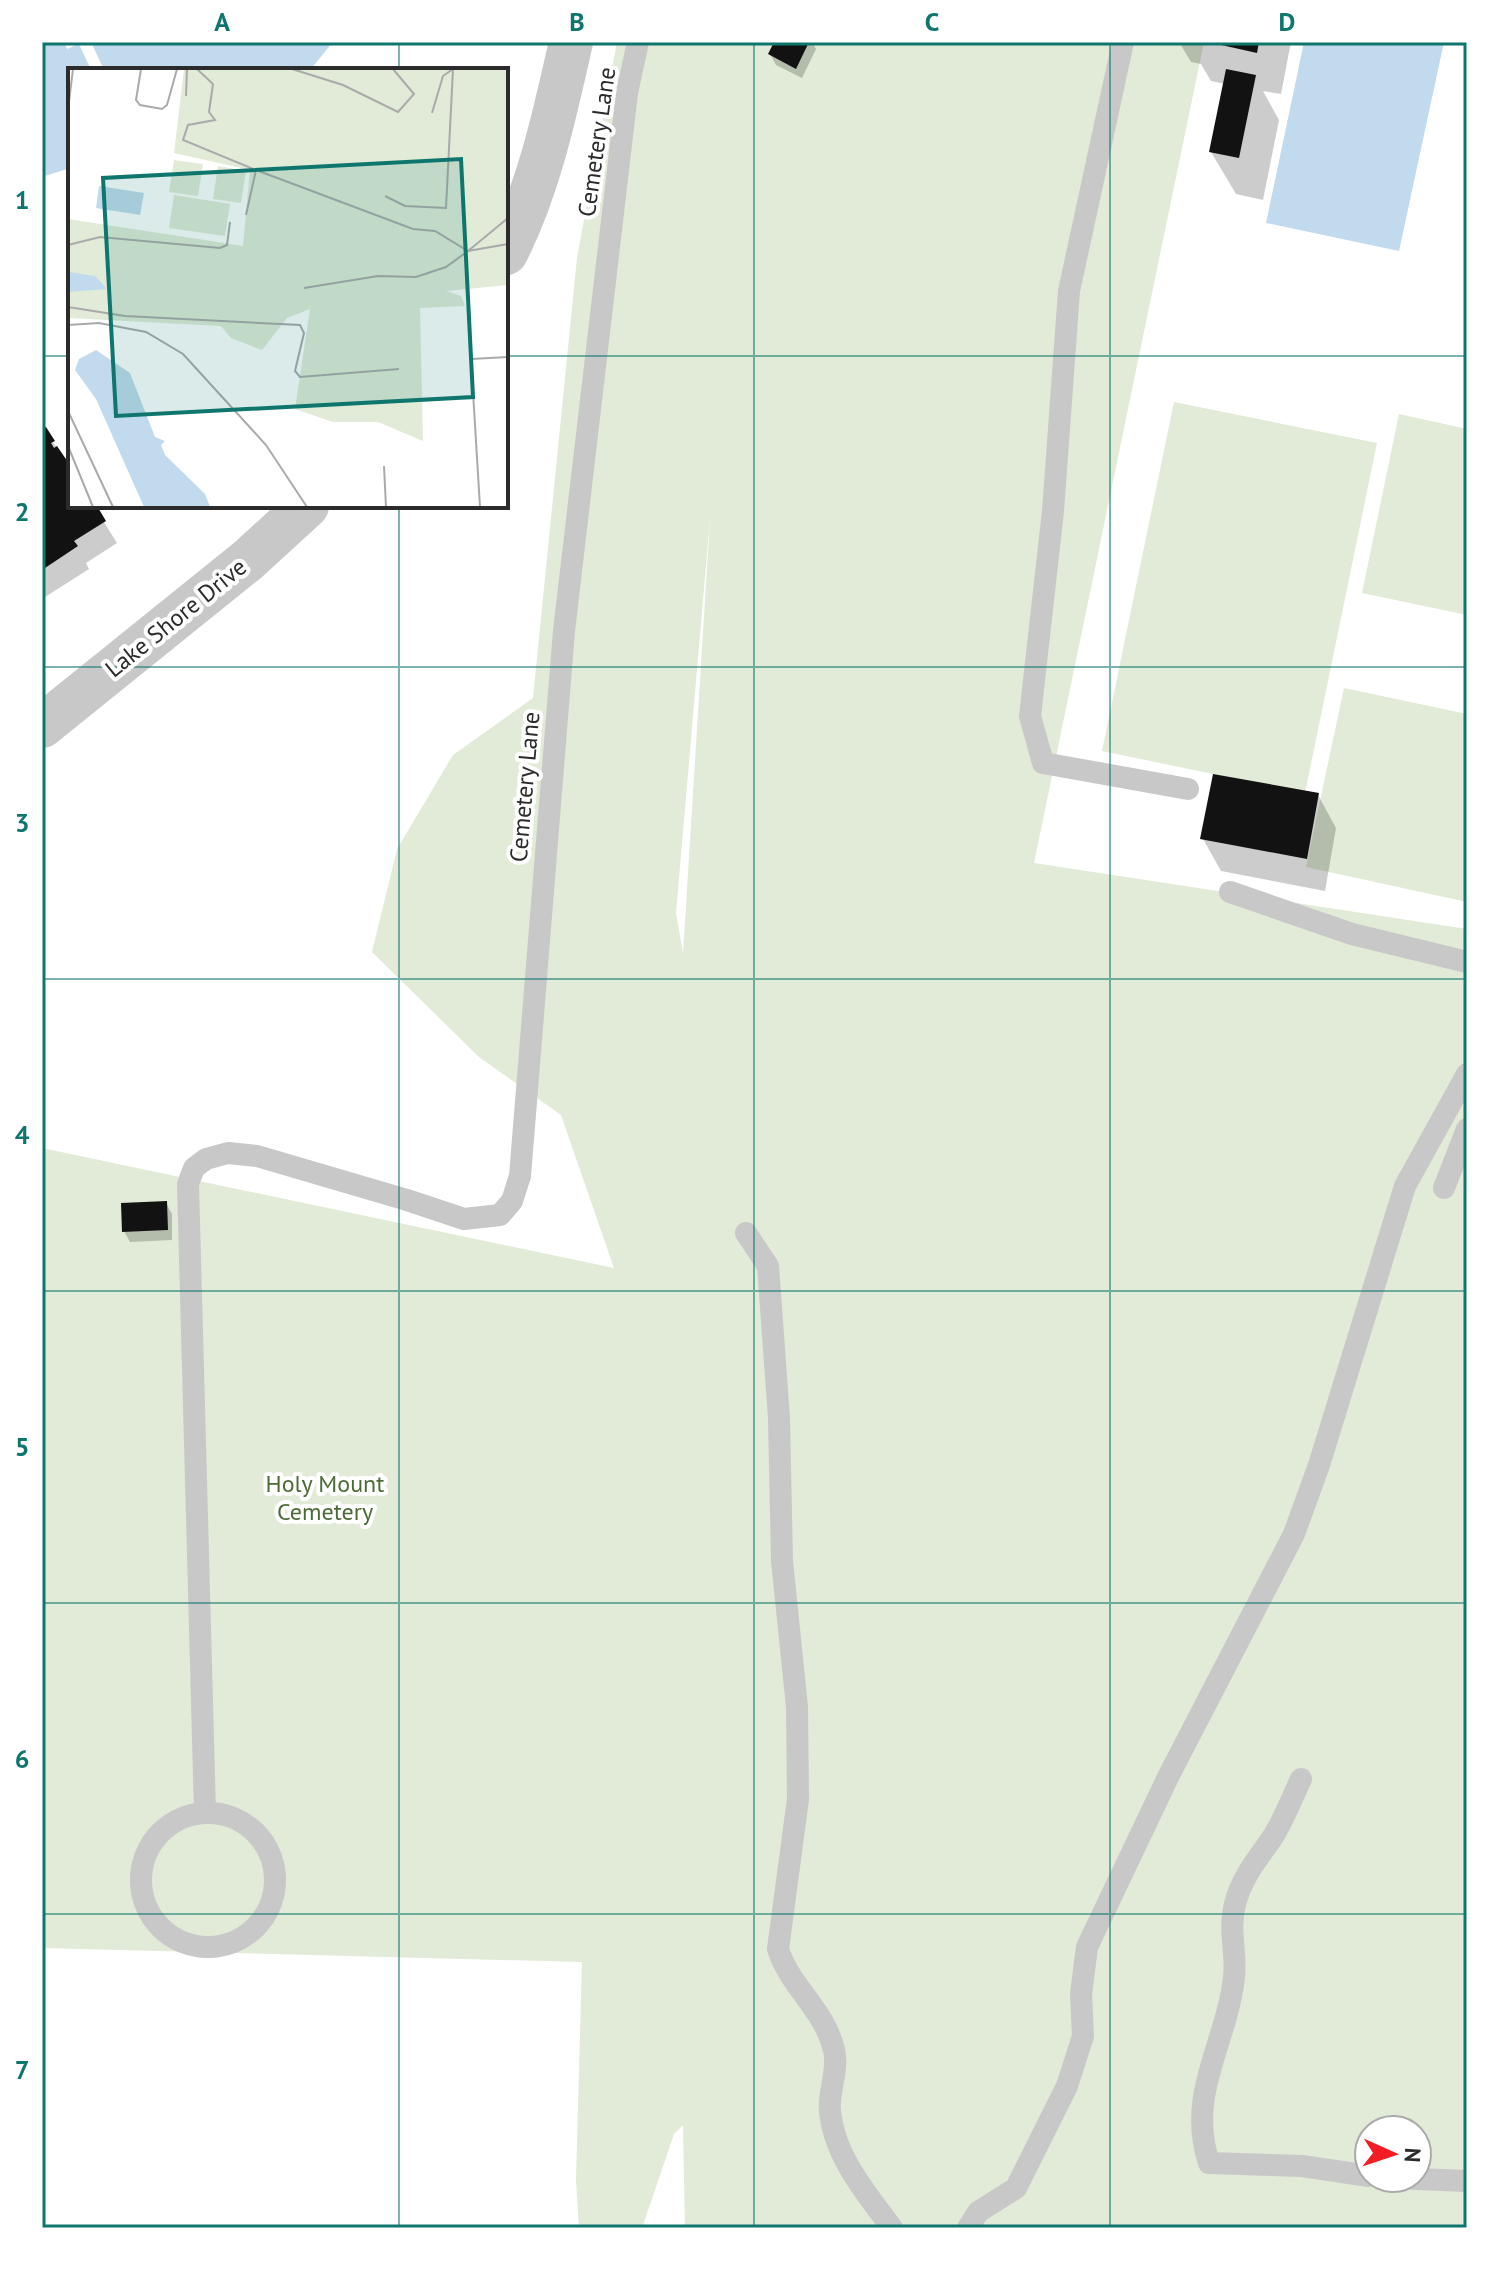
<svg xmlns="http://www.w3.org/2000/svg" width="1509" height="2270" font-family="'PT Sans',sans-serif">
<style>
.green{fill:#e1ebd7;fill-rule:evenodd}
.water{fill:#c1daed}
.pier{fill:#fff}
.shadow{fill:#0003}
.building{fill:#121212}
.lines{fill:none;stroke-linecap:round;stroke-linejoin:round}
.service{stroke:#c8c8c8;stroke-width:22}
.minor{stroke:#c8c8c8;stroke-width:44}
.grid{fill:none;stroke:#0f766e;stroke-width:2;stroke-opacity:0.55}
.labels{text-anchor:middle;stroke-width:8;stroke-linejoin:round;paint-order:stroke}
.street-label{font-size:24px;fill:#2b2b2b;stroke:#fff}
.park-label{font-size:24px;fill:#4c6a36;stroke:#fff}
.inset-road{fill:none;stroke:#aaa;stroke-width:2}
.view{fill:#0f766e;fill-opacity:0.15;stroke:#0f766e;stroke-width:4}
.inset-edge{fill:none;stroke:#2b2b2b;stroke-width:4}
.neatline{fill:none;stroke:#0f766e;stroke-width:3}
.grid-label{font-size:26px;text-anchor:middle;font-weight:bold;fill:#0f766e}
</style>
<rect width="100%" height="100%" fill="#fff"/>
<path class="green" d="M 617,42 L 1204,42 L 1034,863 L 1467,929 L 1467,2228 L 685,2228 L 683,2125 L 674,2134 L 643,2225 L 635,2228 L 579,2228 L 576,2180 L 582,1962 L 42,1948 L 42,1148 L 614,1268 L 561,1115 L 479,1057 L 372,952 L 397,849 L 453,755 L 533,698 L 577,258 ZM 710,519 L 710,520 L 683,953 L 676,913 ZM 1369,2130 L 1417,2130 L 1417,2178 L 1369,2178 Z
M 1174,402 L 1377,443 L 1305,793 L 1102,751 Z
M 1399,414 L 1467,429 L 1467,615 L 1362,593 Z
M 1344,688 L 1467,714 L 1467,902 L 1306,867 Z"/>
<path class="water" d="M 42,42 L 333,42 L 310,70 L 70,70 L 70,168 L 42,177 Z
M 1304,42 L 1444,42 L 1399,251 L 1266,223 Z"/>
<path class="pier" d="M 64,42 L 91,42 L 104,70 L 91,70 L 79,44 L 67,49 Z"/>
<path class="shadow" d="M 776,42 L 812,42 L 816,49 L 802,78 L 776,65 L 770,54 Z
M 1179,42 L 1291,42 L 1281,94 L 1263,91 L 1279,120 L 1263,200 L 1236,194 L 1211,152 L 1225,84 L 1211,81 L 1201,64 L 1191,62 Z
M 45,429 L 70,469 L 70,506 L 94,506 L 117,543 L 86,563 L 89,569 L 45,597 L 42,593 L 42,432 Z
M 1318,795 L 1336,828 L 1325,891 L 1221,871 L 1203,839 Z
M 166,1203 L 172,1214 L 172,1240 L 130,1242 L 124,1231 Z"/>
<path class="building" d="M 774,42 L 809,42 L 796,69 L 768,54 Z
M 1208,42 L 1259,42 L 1257,53 Z
M 1226,69 L 1256,75 L 1239,158 L 1209,152 Z
M 46,427 L 55,441 L 51,443 L 54,448 L 57,446 L 70,465 L 70,506 L 97,506 L 106,521 L 74,541 L 78,546 L 42,570 L 42,429 Z
M 1213,774 L 1319,793 L 1307,859 L 1200,839 Z
M 167,1201 L 168,1230 L 122,1232 L 121,1203 Z"/>
<g class="lines">
<path class="service" d="M 1123,42 L 1069,291 L 1053,511 L 1030,716 L 1043,763 L 1188,789
M 1230,892 L 1352,934 L 1467,962
M 1444,1188 L 1467,1129
M 746,1233 L 768,1266 L 779,1418 L 782,1561 L 797,1707 L 798,1799 L 778,1949 C 790,1987 825,2010 834,2050 C 839,2070 828,2091 830,2111 C 834,2156 866,2193 892,2228
M 1301,1779 C 1292,1798 1285,1817 1274,1835 C 1259,1858 1242,1876 1235,1904 C 1228,1931 1237,1953 1234,1977 C 1227,2043 1186,2094 1209,2163 L 1302,2166 L 1369,2176
M141 1880a67 67 0 1 1 134 0a67 67 0 1 1-134 0Z
M 205,1813 L 188,1184 L 194,1168 L 206,1159 L 228,1153 L 257,1156 L 407,1200 L 464,1219 L 500,1215 L 512,1201 L 520,1176 L 564,631 L 627,93 L 638,42
M 1392,2178 L 1467,2181
M 968,2228 L 978,2212 L 1016,2188 L 1067,2086 L 1083,2036 L 1081,1994 L 1087,1947 L 1169,1775 L 1294,1534 L 1319,1465 L 1405,1186 L 1467,1074"/>
<path class="minor" d="M 506,253 C 539,188 555,113 571,42
M 42,726 L 248,560 L 307,506"/>
</g>
<path class="grid" d="M 399,42 L 399,70M 754,42 L 754,2228M 1110,42 L 1110,2228M 42,356 L 70,356M 506,356 L 1467,356M 399,506 L 399,2228M 42,667 L 1467,667M 42,979 L 1467,979M 42,1291 L 1467,1291M 42,1603 L 1467,1603M 42,1914 L 1467,1914"/>
<g class="labels">
<g class="street-label">
<text transform="translate(597 142) rotate(-82)" y="8">Cemetery Lane</text>
<text transform="translate(176 618) rotate(-39)" y="8">Lake Shore Drive</text>
<text transform="translate(525 787) rotate(-85)" y="8">Cemetery Lane</text>
</g>
<g class="park-label">
<text x="325" y="1492">Holy Mount<tspan x="325" dy="28">Cemetery</tspan></text>
</g>
</g>
<g transform="translate(68 68)">
<rect width="440" height="440" fill="#fff"/>
<path d="M 116,1 L 440,1 L 440,217 L 378,223 L 393,228 L 397,238 L 352,240 L 355,373 L 310,354 L 265,354 L 227,341 L 242,241 L 219,250 L 194,282 L 163,270 L 153,258 L 0,250 L 0,151 L 175,178 L 182,102 L 106,85 ZM 106,92 L 135,96 L 130,128 L 101,124 ZM 150,98 L 178,103 L 173,135 L 145,131 ZM 106,127 L 162,136 L 157,168 L 101,160 Z" fill="#e1ebd7"/>
<path d="M 31,118 L 76,125 L 72,147 L 28,140 ZM 0,204 L 27,208 L 39,221 L 0,224 ZM 28,282 L 62,305 L 87,369 L 97,373 L 93,377 L 97,387 L 137,426 L 142,439 L 76,439 L 28,331 L 7,302 L 11,291 Z" fill="#c1daed"/>
<path class="inset-road" d="M 73,1 L 68,32 L 72,37 L 94,41 L 99,37 L 109,1M 129,1 L 145,16 L 141,44 L 147,52 L 120,57 L 115,72 L 188,102 L 178,147M 224,1 L 275,17 L 330,44 L 346,26 L 325,1M 118,28 L 119,1M 0,42 L 5,1M 188,102 L 345,161 L 367,163 L 400,183 L 440,150M 317,128 L 337,138 L 378,140 L 385,1 L 375,8 L 364,45M 0,177 L 32,169 L 152,180 L 159,177 L 162,154M 236,220 L 310,208 L 348,209 L 378,199 L 400,183 L 440,176M 0,239 L 57,248 L 232,257 L 236,265 L 227,303 L 232,309 L 331,301M 400,242 L 412,439M 0,257 L 31,255 L 78,264 L 115,286 L 198,377 L 239,439M 403,291 L 440,289M 0,343 L 45,439M 0,378 L 25,439M 316,398 L 318,439"/>
<path class="view" d="M 393,91 L 405,329 L 48,348 L 35,110 Z"/>
<rect width="440" height="440" class="inset-edge"/>
</g>
<rect width="1509" height="2270" fill="none" stroke="#ffffff" stroke-width="88"/>
<g transform="translate(1393 2154) rotate(93)"><circle r="38" fill="#ffffff" stroke="#aaaaaa" stroke-width="2"/>
<path d="M0-6L14 30L0 20L-14 30Z" fill="#f31c23"/>
<text y="-12" font-size="22" font-weight="bold" text-anchor="middle" fill="#2b2b2b">N</text>
</g>
<rect x="44" y="44" width="1421" height="2182" class="neatline"/>
<g class="grid-label">
<text x="222" y="31">A</text>
<text x="577" y="31">B</text>
<text x="932" y="31">C</text>
<text x="1287" y="31">D</text>
<text x="22" y="209">1</text>
<text x="22" y="521">2</text>
<text x="22" y="832">3</text>
<text x="22" y="1144">4</text>
<text x="22" y="1456">5</text>
<text x="22" y="1768">6</text>
<text x="22" y="2079">7</text>
</g>
</svg>
